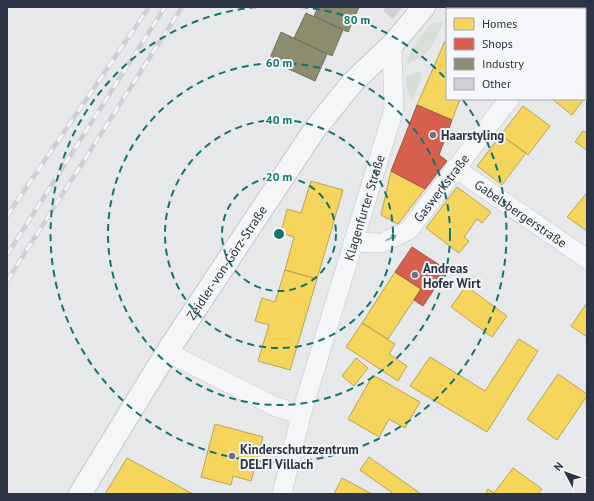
<svg xmlns="http://www.w3.org/2000/svg" width="594" height="501" font-family="'PT Sans',sans-serif">
<style>
.green{fill:#d6ded6}
.homes{fill:#f6d55c;stroke:#b9a555}
.shops{fill:#d6604d;stroke:#a3534b}
.industry{fill:#8c8c6e;stroke:#6f7262}
.building{fill:#ced0d3}
.lines{fill:none;stroke-linecap:round;stroke-linejoin:round}
.minor-casing{stroke:#c4c6c8;stroke-width:20}
.tertiary-casing{stroke:#c4c6c8;stroke-width:24}
.minor{stroke:#f5f6f7;stroke-width:19}
.tertiary{stroke:#f5f6f7;stroke-width:22}
.rail-casing{stroke:#cecfd2;stroke-width:4.5}
.rail{stroke:#f4f6f9;stroke-width:3;stroke-dasharray:9;stroke-linecap:butt}
.oneway{fill:#90959e}
.ring{fill:none;stroke:#0f766e;stroke-width:2;stroke-dasharray:7 5}
.poi-dot{fill:#6c737f;stroke:#f4f6f9;stroke-width:1.5}
.labels{text-anchor:middle;stroke-width:4;stroke-linejoin:round;paint-order:stroke}
.poi-label{font-size:13px;font-weight:bold;fill:#2b3445;stroke:#f4f6f9;text-anchor:start}
.street-label{font-size:13px;fill:#2b3445;stroke:#f4f6f9}
.centre{fill:#0f766e;stroke:#f4f6f9;stroke-width:2}
.ring-label{font-size:12px;text-anchor:middle;font-weight:bold;fill:#0f766e;stroke:#f4f6f9;stroke-width:4;stroke-linejoin:round;paint-order:stroke}
</style>
<rect width="100%" height="100%" fill="#e6e8ea"/>
<path class="green" d="M 443,22 C 433,45 432,53 407,64 C 411,47 420,37 431,24 Z
M 416,72 L 420,72 L 422,76 L 413,100 L 407,90 L 406,78 Z"/>
<path class="homes" d="M 464,7 L 497,7 L 496,9 L 463,9 Z
M 508,7 L 557,7 L 559,9 L 510,9 Z
M 445,41 L 447,43 L 447,99 L 460,99 L 452,120 L 417,105 Z
M 585,73 L 587,75 L 587,96 L 585,98 Z
M 552,99 L 584,99 L 572,115 Z
M 523,106 L 550,126 L 528,155 L 501,135 Z
M 583,131 L 587,133 L 587,150 L 575,142 Z
M 501,135 L 526,153 L 502,185 L 477,166 Z
M 391,171 L 425,189 L 398,224 L 381,215 Z
M 311,181 L 343,190 L 317,279 L 285,270 L 294,237 L 281,233 L 287,209 L 301,213 Z
M 457,187 L 491,212 L 482,223 L 477,219 L 464,237 L 469,241 L 459,253 L 426,228 Z
M 586,194 L 587,195 L 587,231 L 567,217 Z
M 285,270 L 317,279 L 290,370 L 258,361 L 269,325 L 255,321 L 262,298 L 275,302 Z
M 395,272 L 421,289 L 388,339 L 362,323 Z
M 466,286 L 507,316 L 492,337 L 451,307 Z
M 587,303 L 587,337 L 571,326 Z
M 362,323 L 395,344 L 389,354 L 407,366 L 398,381 L 346,347 Z
M 519,339 L 538,351 L 487,432 L 410,386 L 430,357 L 485,391 Z
M 356,358 L 368,368 L 354,386 L 342,376 Z
M 558,374 L 587,394 L 587,396 L 557,440 L 527,419 Z
M 373,375 L 420,402 L 405,428 L 389,419 L 379,437 L 348,419 Z
M 215,424 L 263,437 L 251,481 L 233,476 L 231,485 L 201,477 Z
M 369,457 L 421,494 L 394,494 L 360,470 Z
M 127,458 L 193,494 L 105,494 Z
M 513,468 L 542,489 L 538,494 L 485,494 L 488,489 L 494,493 Z
M 342,478 L 372,494 L 334,494 Z"/>
<path class="shops" d="M 417,105 L 452,120 L 439,155 L 447,161 L 425,189 L 391,171 Z
M 412,247 L 447,270 L 423,306 L 414,300 L 421,289 L 395,272 Z"/>
<path class="industry" d="M 318,7 L 359,7 L 348,32 L 314,16 Z
M 306,13 L 343,30 L 332,56 L 294,38 Z
M 281,32 L 327,54 L 315,81 L 269,60 Z"/>
<path class="building" d="M 386,7 L 403,7 L 393,19 L 383,11 Z"/>
<g class="lines">
<g class="minor-casing">
<g id="minor">
<path d="M 578,9 L 580,7"/>
<path id="s1" d="M 455,168 L 587,259"/>
<path id="s2" d="M 353,242 L 382,243 L 409,230 L 509,99"/>
<path d="M 167,352 L 274,406 L 301,415"/>
<path id="s3" d="M 282,494 L 301,415 L 394,109 L 392,45"/>
</g>
</g>
<g class="tertiary-casing">
<g id="tertiary">
<path id="s4" d="M 80,494 L 167,352 L 315,129 L 353,82 L 392,45 L 424,7"/>
</g>
</g>
<use href="#minor" class="minor"/>
<use href="#tertiary" class="tertiary"/>
<g class="rail-casing">
<path id="rail" d="M 7,216 L 149,7
M 7,255 L 165,7
M 7,281 L 182,7"/>
</g>
<use href="#rail" class="rail"/>
</g>
<defs><path id="oneway-solid" d="M-6-.8H1V-3.2L6.5 0L1 3.2V.8H-6Z"/></defs>
<use class="oneway" href="#oneway-solid" transform="translate(391 238) rotate(-26)"/>
<g class="ring">
<circle cx="279" cy="234" r="57"/>
<circle cx="279" cy="234" r="114"/>
<circle cx="279" cy="234" r="171"/>
<path d="M301 7A228 228 0 0 1 446 79M463 100A228 228 0 1 1 257 7"/>
</g>
<g class="poi-dot">
<circle cx="433" cy="135" r="4"/>
<circle cx="415" cy="275" r="4"/>
<circle cx="232" cy="456" r="4"/>
</g>
<g class="labels">
<g class="poi-label">
<text x="441" y="140">Haarstyling</text>
<text x="423" y="273">Andreas<tspan x="423" dy="15">Hofer Wirt</tspan></text>
<text x="240" y="454">Kinderschutzzentrum<tspan x="240" dy="15">DELFI Villach</tspan></text>
</g>
<g class="street-label">
<text dy="5" stroke="none"><textPath href="#s2" startOffset="112">Gaswerkstraße</textPath></text>
<text dy="5" stroke="none"><textPath href="#s3" startOffset="298">Klagenfurter Straße</textPath></text>
<text dy="5" stroke="none"><textPath href="#s1" startOffset="80">Gabelsbergerstraße</textPath></text>
<text dy="5" stroke="none"><textPath href="#s4" startOffset="274">Zeidler-von-Görz-Straße</textPath></text>
</g>
</g>
<circle cx="279" cy="234" r="6" class="centre"/>
<g class="ring-label">
<text x="357" y="24">80 m</text>
<text x="279" y="67">60 m</text>
<text x="279" y="124">40 m</text>
<text x="279" y="181">20 m</text>
</g>
<rect width="594" height="501" fill="none" stroke="#2b3445" stroke-width="16"/>
<rect x="446" y="8" width="140" height="92" fill="#f4f6f9" stroke="#a4a8b1"/>
<rect x="454" y="18" width="20" height="12" fill="#f6d55c" stroke="#a4a8b1"/>
<text x="482" y="28" font-size="12" fill="#2b3445">Homes</text>
<rect x="454" y="38" width="20" height="12" fill="#d6604d" stroke="#a4a8b1"/>
<text x="482" y="48" font-size="12" fill="#2b3445">Shops</text>
<rect x="454" y="58" width="20" height="12" fill="#8c8c6e" stroke="#a4a8b1"/>
<text x="482" y="68" font-size="12" fill="#2b3445">Industry</text>
<rect x="454" y="78" width="20" height="12" fill="#ced0d3" stroke="#a4a8b1"/>
<text x="482" y="88" font-size="12" fill="#2b3445">Other</text>
<g transform="translate(566 473) rotate(311)" stroke="#f4f6f9" stroke-width="3" paint-order="stroke">
<path d="M0-3L7 15L0 10L-7 15Z" fill="#2b3445"/>
<text y="-6" font-size="11" font-weight="bold" text-anchor="middle" fill="#2b3445">N</text>
</g>
</svg>
